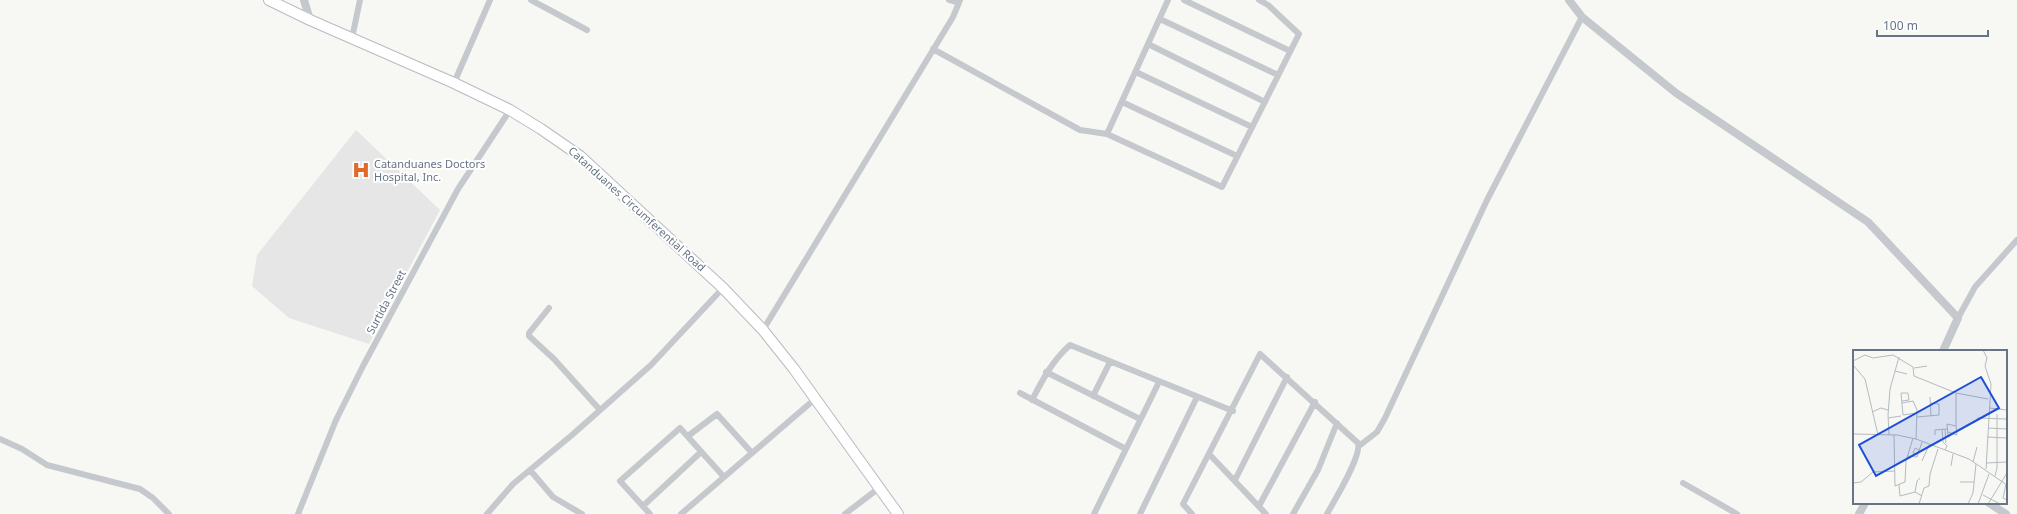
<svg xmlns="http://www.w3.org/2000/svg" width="2017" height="514" font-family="'Noto Sans',sans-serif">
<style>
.built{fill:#e5e6e5}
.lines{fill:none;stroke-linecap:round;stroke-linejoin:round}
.primary-casing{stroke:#b8bbc0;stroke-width:12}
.minor{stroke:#c5c8cc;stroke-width:6}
.tertiary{stroke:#c5c8cc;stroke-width:8}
.primary{stroke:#fff;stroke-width:10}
.labels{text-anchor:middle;stroke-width:4;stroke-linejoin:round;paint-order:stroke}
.poi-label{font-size:11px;fill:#667485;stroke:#fff;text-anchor:start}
.street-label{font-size:11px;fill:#667485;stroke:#fff}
.inset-road{fill:none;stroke:#b4bbc1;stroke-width:1}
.view{fill:#1d4ed8;fill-opacity:0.15;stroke:#1d4ed8;stroke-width:2}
.inset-edge{fill:none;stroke:#667485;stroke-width:2}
</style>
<rect width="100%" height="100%" fill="#f7f7f4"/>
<path class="built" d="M 356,130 L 440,210 L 369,344 L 289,318 L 252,286 L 257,255 Z"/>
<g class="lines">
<g class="primary-casing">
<path id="primary" d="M 269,0 L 310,20 L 454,83 L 510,110 L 541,129 L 580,156 L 723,288 L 763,330 L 794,369 L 898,514"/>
</g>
<path class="minor" d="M 531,0 L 587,30
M 949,0 L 959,3
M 1184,0 L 1290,51
M 1160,19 L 1278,75
M 352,38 L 360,0
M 1148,44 L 1265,102
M 933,49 L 1080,130 L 1107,134 L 1222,187 L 1299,34 L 1268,5 L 1259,0
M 1136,72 L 1252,127
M 454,83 L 490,0
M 1122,102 L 1237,156
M 1107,134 L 1168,0
M 549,308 L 529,333 L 529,336 L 554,359 L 600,410
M 1958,318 L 1975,287 L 2017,240
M 763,330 L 953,17 L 960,0
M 1046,372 L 1140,419
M 1020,393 L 1126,449
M 1093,396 L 1110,362
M 1032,400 C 1043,379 1052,361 1070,345 L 1233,411
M 688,436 L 717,414 L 752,453
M 0,439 L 22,449 L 47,465 L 140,489 L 153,498 L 169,514
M 1359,446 L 1377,432 L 1385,418 L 1487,200 L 1582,17
M 1210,455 L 1266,514
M 530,470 L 553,497 L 582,514
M 1235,480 L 1287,377
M 1683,483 L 1737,514
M 643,506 L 701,452
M 1259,506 L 1315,402
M 298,514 L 336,420 L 363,366 L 458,189 L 510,110
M 487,514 L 513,484 L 572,435 L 651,365 L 723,288
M 650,514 L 620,481 L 680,428 L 724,477
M 681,514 L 815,399
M 845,514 L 879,488
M 1094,514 L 1159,382
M 1140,514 L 1197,397
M 1192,514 L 1183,504 L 1260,354 L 1358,443 C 1362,456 1334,501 1327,514
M 1293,514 L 1318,470 L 1337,423"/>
<path class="tertiary" d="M 304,0 L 310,20
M 1569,0 L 1582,17 L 1676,93 L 1868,222 L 1958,318 L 1943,351
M 1989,503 L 2006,514
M 1859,514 L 1865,503"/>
<use href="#primary" class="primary"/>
</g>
<defs>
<g id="hospital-bare" transform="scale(1.38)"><path d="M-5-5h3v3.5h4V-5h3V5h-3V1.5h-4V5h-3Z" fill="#e26929" stroke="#fff" stroke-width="2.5" paint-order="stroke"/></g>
</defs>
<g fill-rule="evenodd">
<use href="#hospital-bare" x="361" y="170"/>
</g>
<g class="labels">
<g class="poi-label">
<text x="374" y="168">Catanduanes Doctors<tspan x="374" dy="13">Hospital, Inc.</tspan></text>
</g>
<g class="street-label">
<text transform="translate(637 209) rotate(42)" y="4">Catanduanes Circumferential Road</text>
<text transform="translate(386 302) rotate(-62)" y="4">Surtida Street</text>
</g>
</g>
<g transform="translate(1853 350)">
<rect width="154" height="154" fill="#f7f7f4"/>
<path class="inset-road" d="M 130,0 L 134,8 L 132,16 L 138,34 L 133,119M 0,11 L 12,5 L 20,8 L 40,5 L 60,17 L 61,26 L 103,43 L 135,49M 0,15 L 12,29 L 25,85M 61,18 L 74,16M 42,21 L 54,24M 103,43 L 103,76M 77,47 L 78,66M 49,51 L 56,50 L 55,43 L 48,43 L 50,65 L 64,63M 49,53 L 60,51 L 64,60 L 63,89M 136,58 L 154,60M 19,62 L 28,58 L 35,60M 64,67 L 86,65 L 86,54 L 77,53M 35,68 L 48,66M 124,68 L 154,69M 135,78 L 154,79M 89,79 L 90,92 L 94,96 L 92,100M 92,79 L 93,93M 95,82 L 104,85 L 103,76 L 94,74 L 95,86 L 97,87M 0,84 L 44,85 L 63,89 L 116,109 L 154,135M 36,85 L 35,65 L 37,39 L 46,7M 41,85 L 42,136 L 52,132 L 53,111 L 60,88M 82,85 L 82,80 L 94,79M 134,87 L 154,88M 64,105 L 60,103 L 62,98 L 66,100M 54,106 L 64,107 L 69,92M 69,111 L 76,95M 120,112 L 124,97M 133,113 L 154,112M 98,116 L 100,104M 142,126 L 144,118 L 144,64M 107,132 L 121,132M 0,133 L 8,132 L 20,122 L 42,121M 153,134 L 150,148 L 154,150M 46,135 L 47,146 L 62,142 L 69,146M 62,142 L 64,131 L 67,128M 130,145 L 147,154M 66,154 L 71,138 L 76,136 L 77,124 L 85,99M 70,154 L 92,154M 115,154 L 120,143 L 123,114M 125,154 L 136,124M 135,154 L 154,123"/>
<path class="view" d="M 128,27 L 146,58 L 23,126 L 6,95 Z"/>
<rect width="154" height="154" class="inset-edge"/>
</g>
<path d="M1877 30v6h111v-6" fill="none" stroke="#667485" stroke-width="2"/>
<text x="1883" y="30" font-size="12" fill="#667485" stroke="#ffffff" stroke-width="3" paint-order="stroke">100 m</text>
</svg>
